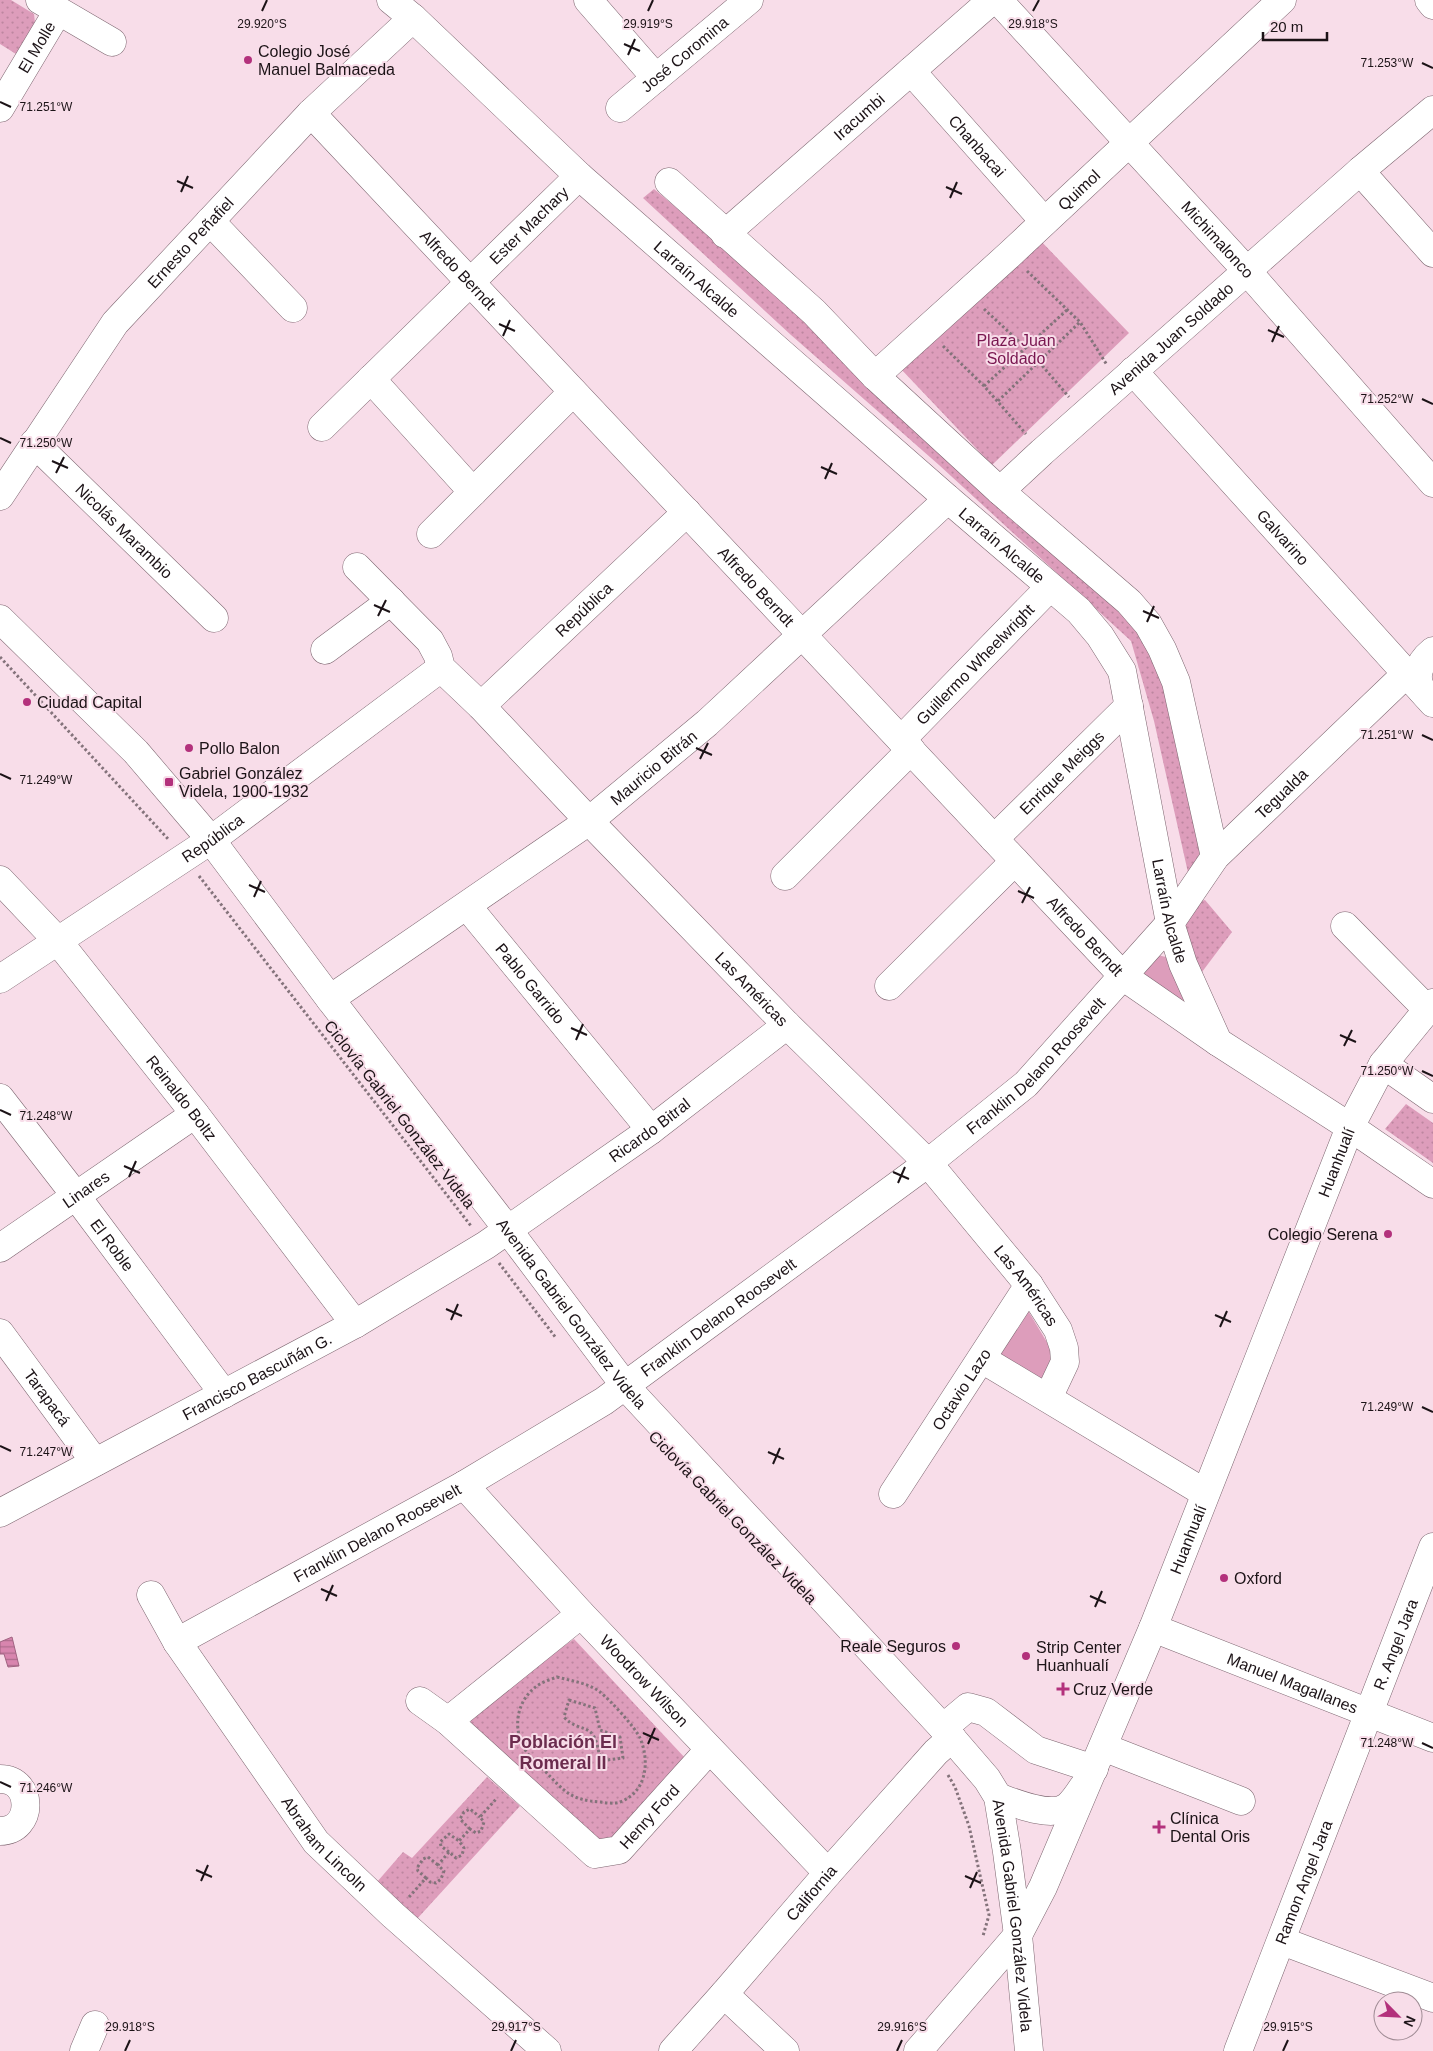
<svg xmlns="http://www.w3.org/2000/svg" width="1433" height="2051" font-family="Helvetica,sans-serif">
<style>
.grass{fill:#dd9dbb}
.park{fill:url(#park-dots)}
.water{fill:url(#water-rules);stroke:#a06381}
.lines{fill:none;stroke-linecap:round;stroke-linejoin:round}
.minor-casing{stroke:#7d6670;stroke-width:29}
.major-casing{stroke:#7d6670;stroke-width:29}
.path{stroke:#84737b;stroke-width:3;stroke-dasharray:2.5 2.5;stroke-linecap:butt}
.minor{stroke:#fff;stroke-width:28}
.major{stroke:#fff;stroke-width:28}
.ticks{fill:none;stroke:#1c1317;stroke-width:2}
.poi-dot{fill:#b3317c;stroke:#f8dde9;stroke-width:2}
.labels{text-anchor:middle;stroke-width:4;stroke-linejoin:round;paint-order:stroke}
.street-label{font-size:16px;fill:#1c1317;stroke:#f8dde9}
.poi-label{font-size:16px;fill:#1c1317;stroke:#f8dde9;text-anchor:start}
.park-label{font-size:16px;fill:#791650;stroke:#f8dde9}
.neighbourhood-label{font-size:18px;font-weight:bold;fill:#6c2c4e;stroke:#f8dde9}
.ticks-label{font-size:12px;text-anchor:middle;fill:#1c1317;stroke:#f8dde9;stroke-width:4;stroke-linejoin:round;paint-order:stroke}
</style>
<defs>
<pattern id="park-dots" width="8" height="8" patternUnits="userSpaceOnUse" patternTransform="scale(1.25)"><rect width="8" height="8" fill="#dd9dbb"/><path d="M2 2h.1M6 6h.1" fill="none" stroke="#bd86a0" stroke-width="1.8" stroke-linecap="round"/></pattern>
<pattern id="water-rules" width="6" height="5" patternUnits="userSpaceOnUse" patternTransform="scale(1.25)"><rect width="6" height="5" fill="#d885ae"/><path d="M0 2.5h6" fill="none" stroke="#ae6c8d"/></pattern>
</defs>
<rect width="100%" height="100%" fill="#f8dde9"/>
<path class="grass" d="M 1157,955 L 1175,959 L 1188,998 L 1184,1005 L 1148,987 L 1144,971 Z
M 1024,1304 L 1057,1359 L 1044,1386 L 994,1350 Z"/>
<path class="park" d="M 0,0 L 11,0 L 34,14 L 35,23 L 16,54 L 0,44 Z
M 654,189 L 787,301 L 1122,609 L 1148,642 L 1171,694 L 1202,848 L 1189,877 L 1154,721 L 1131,641 L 939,465 L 791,335 L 643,198 Z
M 1038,238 L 1129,333 L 992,465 L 900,368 Z
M 1205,900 L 1232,932 L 1202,972 L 1188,951 L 1181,923 L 1197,902 Z
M 1406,1104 L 1433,1123 L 1433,1163 L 1385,1129 Z
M 574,1639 L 686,1759 L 613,1839 L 599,1840 L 471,1725 L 471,1715 L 477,1707 Z
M 487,1777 L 520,1806 L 416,1920 L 377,1882 L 403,1852 L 412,1858 Z"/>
<path class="water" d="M 12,1637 L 19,1666 L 8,1667 L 4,1654 L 0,1654 L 0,1642 Z"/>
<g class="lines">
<g class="minor-casing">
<g id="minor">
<path d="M 40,0 L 112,42"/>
<path id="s1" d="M 391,0 L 413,18 L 579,176 L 948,499 L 1079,611 L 1100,636 L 1122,671 L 1170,923 L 1183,964 L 1218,1042"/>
<path d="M 588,0 L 656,78"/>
<path id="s2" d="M 998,0 L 1247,271 L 1433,483"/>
<path id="s3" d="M 911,71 L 1044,221"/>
<path id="s4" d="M 0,108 L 58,11"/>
<path id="s5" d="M 620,108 L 749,0"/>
<path id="s6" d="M 311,113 L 1124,977 L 1218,1042 L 1350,1127"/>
<path d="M 1360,171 L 1433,253"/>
<path d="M 669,182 L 814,312 L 875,376 L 1000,491 L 1129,602 L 1148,624 L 1162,649 L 1176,682 L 1215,857"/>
<path d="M 210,221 L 293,308"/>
<path id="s7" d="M 725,234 L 992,0"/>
<path id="s8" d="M 1133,371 L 1433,703"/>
<path id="s9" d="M 875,376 L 1009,255 L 1282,0"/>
<path d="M 371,379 L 473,492"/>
<path id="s10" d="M 322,427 L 579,176"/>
<path id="s11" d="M 34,443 L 214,618"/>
<path id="s12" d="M 1000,491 L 1042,452 L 1360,171 L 1433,110"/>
<path id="s13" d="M 0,496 L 115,323 L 311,113 L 413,18"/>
<path d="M 431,534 L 573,392"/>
<path id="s14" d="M 357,567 L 430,641 L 438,656 L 441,668 L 481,706 L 589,821 L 787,1025 L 928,1163 L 1029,1285 L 1058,1330 L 1064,1348 L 1065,1362 L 1048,1398"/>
<path d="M 325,650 L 391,601"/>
<path d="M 1427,696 C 1411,681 1418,663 1433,651"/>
<path id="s15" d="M 481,706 L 687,512"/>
<path id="s16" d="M 901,740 L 1050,587"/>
<path id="s17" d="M 994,839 L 1129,706"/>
<path d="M 785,876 L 911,750"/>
<path id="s18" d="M 0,880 L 57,940 L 195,1114 L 355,1324"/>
<path id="s19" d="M 467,906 L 651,1130"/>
<path d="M 1345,926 L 1427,1009"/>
<path id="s20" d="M 0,979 L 211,840 L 441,668"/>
<path d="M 889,986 L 1015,861"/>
<path id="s21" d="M 330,999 L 589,821 L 707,723 L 948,499"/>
<path d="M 1383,1064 L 1433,1099"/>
<path id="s22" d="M 0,1098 L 76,1196 L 224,1394"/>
<path id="s23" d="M 0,1248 L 195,1114"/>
<path id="s24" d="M 0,1333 L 95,1462"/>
<path d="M 982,1359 L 1205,1493"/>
<path id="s25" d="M 464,1485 L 581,1614 L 828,1873"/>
<path id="s26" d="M 893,1494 L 1029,1285"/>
<path id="s27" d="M 0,1513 L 355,1324 L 486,1245 L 651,1130 L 787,1025"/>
<path id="s28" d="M 151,1595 L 177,1642 L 316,1842 L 393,1915 L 547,2051"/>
<path id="s29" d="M 1153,1628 L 1433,1738"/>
<path id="s30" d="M 177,1642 L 464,1485 L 604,1401 L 928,1163 L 1026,1084 L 1170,923 L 1215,857 L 1406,674"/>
<path id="s31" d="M 420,1701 L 448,1721 L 595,1854 L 619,1850 L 709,1750"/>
<path d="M 448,1721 L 581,1614"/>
<path d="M 943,1728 L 968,1707 L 986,1712 L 1036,1750 L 1094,1769"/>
<path d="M 1103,1747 L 1241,1801"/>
<path d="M 0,1779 C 34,1779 34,1831 0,1831"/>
<path d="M 1282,1941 L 1433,1998"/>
<path d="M 724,1994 L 785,2051"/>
<path d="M 84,2051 L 95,2025"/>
<path id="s32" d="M 673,2051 L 724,1994 L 828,1873 L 936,1752 L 952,1738"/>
<path id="s33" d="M 1238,2051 L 1433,1547"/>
</g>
</g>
<g class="major-casing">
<g id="major">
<path d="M 1429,0 L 1433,5"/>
<path id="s34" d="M 0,619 L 136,752 L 211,840 L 330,999 L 508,1230 L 626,1387 L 943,1728 L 987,1779 L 998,1797 L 1007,1852 L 1018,1935 L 1029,2051"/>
<path d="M 1350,1127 L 1433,1184"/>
<path d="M 998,1797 C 1015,1803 1052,1819 1068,1806 C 1074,1801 1079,1793 1083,1787"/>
<path id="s35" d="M 918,2051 L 1018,1935 L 1043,1887 L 1153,1628 L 1350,1127 L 1383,1064 L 1433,1003"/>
</g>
</g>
<path class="path" d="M 1027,271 L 1080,322 L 1107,365
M 984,309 L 1026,348
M 943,346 L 984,386 L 1026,434
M 1039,362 L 1069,397
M 984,386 L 1068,309
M 998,401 L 1080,322
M 0,657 L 169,840
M 199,876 L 471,1226
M 499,1263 L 556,1338
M 557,1677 C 572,1681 588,1683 600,1692 C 610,1700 635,1727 640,1738 C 650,1761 647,1792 620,1802 C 615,1804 606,1803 601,1802 C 570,1800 565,1792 544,1770 C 539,1765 533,1760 528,1754 C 511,1732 515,1699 540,1684 C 545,1681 552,1679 557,1677 Z
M 569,1700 L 595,1708 L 600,1730 L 620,1737 L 623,1758 L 607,1760 L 599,1754 C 594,1719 580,1735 564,1717 Z
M 948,1775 L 955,1787 L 969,1826 L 989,1915 L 983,1936
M 470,1829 L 460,1819 L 464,1812 L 470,1809 L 480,1817
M 449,1852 L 441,1846 L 440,1842 L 449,1834 L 459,1841
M 426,1878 L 418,1871 L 417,1868 L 423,1859 L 428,1857 L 438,1865
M 409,1897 L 426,1878 L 430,1882 L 436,1883 L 441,1879 L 444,1871 L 438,1865 L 449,1852 L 456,1858 L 462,1855 L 464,1848 L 459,1841 L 470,1829 L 476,1833 L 481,1831 L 484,1822 L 480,1817 L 497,1798"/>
<use href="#minor" class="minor"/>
<use href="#major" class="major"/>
</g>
<path class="ticks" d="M 262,11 L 267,0M 648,11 L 653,0M 1033,11 L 1039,0M 624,44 L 640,51M 628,55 L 635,39M 1422,63 L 1433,68M 0,102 L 11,107M 177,181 L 193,188M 946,187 L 962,194M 181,192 L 188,176M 950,198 L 957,182M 499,324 L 515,331M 1268,330 L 1284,337M 503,336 L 510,320M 1272,342 L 1279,326M 1422,399 L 1433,404M 0,438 L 11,443M 52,461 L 68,468M 821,467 L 837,474M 56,473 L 64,457M 825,479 L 832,463M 374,605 L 390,612M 1143,611 L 1159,618M 378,616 L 386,600M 1147,622 L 1154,606M 1422,735 L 1433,740M 696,748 L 712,755M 700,759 L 708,743M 0,774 L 11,779M 249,885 L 265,892M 1018,891 L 1034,898M 254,897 L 261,881M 1022,903 L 1030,887M 571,1028 L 587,1035M 1340,1035 L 1356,1042M 576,1040 L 583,1024M 1344,1046 L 1352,1030M 1422,1071 L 1433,1076M 0,1110 L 11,1115M 124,1166 L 140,1173M 893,1172 L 909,1179M 129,1177 L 136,1161M 898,1183 L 905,1167M 446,1309 L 462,1316M 1215,1315 L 1231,1322M 451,1320 L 458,1304M 1220,1327 L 1227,1311M 1422,1407 L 1433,1412M 0,1446 L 11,1451M 768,1452 L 784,1459M 773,1464 L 780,1448M 321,1589 L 337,1596M 1090,1596 L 1106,1603M 326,1601 L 333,1585M 1095,1607 L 1102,1591M 643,1733 L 659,1740M 1422,1743 L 1433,1748M 648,1744 L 655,1728M 0,1782 L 11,1787M 196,1870 L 212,1877M 965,1876 L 981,1883M 201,1881 L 208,1865M 970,1888 L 977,1872M 125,2051 L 130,2040M 511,2051 L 516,2040M 897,2051 L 902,2040M 1283,2051 L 1288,2040"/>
<g class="poi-dot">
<circle cx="248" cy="60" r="5"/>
<circle cx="27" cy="702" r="5"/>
<circle cx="189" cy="748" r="5"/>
<rect x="164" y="777" width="10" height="10" rx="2.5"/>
<circle cx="1388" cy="1234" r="5"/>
<circle cx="1224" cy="1578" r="5"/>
<circle cx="956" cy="1646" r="5"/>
<circle cx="1026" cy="1656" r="5"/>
<path d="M1060.5 1681.5h5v5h5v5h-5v5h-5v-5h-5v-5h5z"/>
<path d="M1156.5 1819.5h5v5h5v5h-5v5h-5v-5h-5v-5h5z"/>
</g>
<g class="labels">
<g class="street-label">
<text dy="6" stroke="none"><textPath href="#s4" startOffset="71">El Molle</textPath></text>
<text dy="6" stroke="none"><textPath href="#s5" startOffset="84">José Coromina</textPath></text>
<text dy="6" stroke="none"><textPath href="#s7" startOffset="178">Iracumbi</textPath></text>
<text dy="6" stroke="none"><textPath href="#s3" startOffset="100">Chanbacai</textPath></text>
<text dy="6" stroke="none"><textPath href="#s9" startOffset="276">Quimol</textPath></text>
<text dy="6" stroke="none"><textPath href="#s10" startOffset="289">Ester Machary</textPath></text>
<text dy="6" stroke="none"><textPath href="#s2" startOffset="325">Michimalonco</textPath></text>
<text dy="6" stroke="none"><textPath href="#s13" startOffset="318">Ernesto Peñafiel</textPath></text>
<text dy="6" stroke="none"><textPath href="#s6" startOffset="215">Alfredo Berndt</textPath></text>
<text dy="6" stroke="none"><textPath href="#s1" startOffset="414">Larraín Alcalde</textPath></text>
<text dy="6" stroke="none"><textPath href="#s12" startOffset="229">Avenida Juan Soldado</textPath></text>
<text dy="6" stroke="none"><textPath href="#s11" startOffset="126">Nicolás Marambio</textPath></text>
<text dy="6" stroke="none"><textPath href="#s8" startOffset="224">Galvarino</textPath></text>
<text dy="6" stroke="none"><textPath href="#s1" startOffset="819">Larraín Alcalde</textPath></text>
<text dy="6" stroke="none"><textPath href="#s6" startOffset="650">Alfredo Berndt</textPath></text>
<text dy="6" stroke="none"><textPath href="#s15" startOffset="141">República</textPath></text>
<text dy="6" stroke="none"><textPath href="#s16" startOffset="106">Guillermo Wheelwright</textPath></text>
<text dy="6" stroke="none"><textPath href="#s21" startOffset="398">Mauricio Bitrán</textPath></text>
<text dy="6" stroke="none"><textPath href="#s17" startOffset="95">Enrique Meiggs</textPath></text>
<text dy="6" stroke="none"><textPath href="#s30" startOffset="1406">Tegualda</textPath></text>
<text dy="6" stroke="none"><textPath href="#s20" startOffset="255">República</textPath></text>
<text dy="6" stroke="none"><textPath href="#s1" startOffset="1239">Larraín Alcalde</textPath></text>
<text dy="6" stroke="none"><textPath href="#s6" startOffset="1130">Alfredo Berndt</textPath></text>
<text dy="6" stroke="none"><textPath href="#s19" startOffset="100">Pablo Garrido</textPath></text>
<text dy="6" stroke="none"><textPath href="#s14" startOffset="580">Las Américas</textPath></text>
<text dy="6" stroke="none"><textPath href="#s30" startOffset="1038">Franklin Delano Roosevelt</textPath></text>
<text dy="6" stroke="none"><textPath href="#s18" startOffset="284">Reinaldo Boltz</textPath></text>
<text transform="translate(400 1114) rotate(52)" y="6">Ciclovía Gabriel González Videla</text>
<text dy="6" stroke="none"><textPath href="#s27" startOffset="755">Ricardo Bitral</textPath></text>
<text dy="6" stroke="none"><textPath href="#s35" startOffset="989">Huanhualí</textPath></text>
<text dy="6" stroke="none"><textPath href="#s23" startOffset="104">Linares</textPath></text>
<text dy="6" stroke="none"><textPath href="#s22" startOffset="185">El Roble</textPath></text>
<text dy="6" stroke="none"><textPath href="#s14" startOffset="985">Las Américas</textPath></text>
<text dy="6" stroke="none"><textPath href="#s34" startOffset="901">Avenida Gabriel González Videla</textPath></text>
<text dy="6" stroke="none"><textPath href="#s30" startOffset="632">Franklin Delano Roosevelt</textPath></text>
<text dy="6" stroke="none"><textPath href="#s27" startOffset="291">Francisco Bascuñán G.</textPath></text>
<text dy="6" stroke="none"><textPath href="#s26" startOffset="125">Octavio Lazo</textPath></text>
<text dy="6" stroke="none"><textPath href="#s24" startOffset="80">Tarapacá</textPath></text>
<text transform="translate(733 1517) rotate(46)" y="6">Ciclovía Gabriel González Videla</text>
<text dy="6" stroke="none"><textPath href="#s30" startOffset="228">Franklin Delano Roosevelt</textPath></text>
<text dy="6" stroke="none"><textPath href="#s35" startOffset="584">Huanhualí</textPath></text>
<text dy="6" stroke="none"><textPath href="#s33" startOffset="436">R. Angel Jara</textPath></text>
<text dy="6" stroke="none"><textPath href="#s25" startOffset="266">Woodrow Wilson</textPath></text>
<text dy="6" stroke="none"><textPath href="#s29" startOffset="150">Manuel Magallanes</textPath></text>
<text dy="6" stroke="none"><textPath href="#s31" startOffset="302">Henry Ford</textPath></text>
<text dy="6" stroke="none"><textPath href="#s28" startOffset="304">Abraham Lincoln</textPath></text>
<text dy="6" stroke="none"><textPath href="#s33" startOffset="181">Ramon Angel Jara</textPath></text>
<text dy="6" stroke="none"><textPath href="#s32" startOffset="210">California</textPath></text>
<text dy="6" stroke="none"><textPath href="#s34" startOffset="1666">Avenida Gabriel González Videla</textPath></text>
</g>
<g class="poi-label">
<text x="258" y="57">Colegio José<tspan x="258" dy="18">Manuel Balmaceda</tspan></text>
<text x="37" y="708">Ciudad Capital</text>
<text x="199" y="754">Pollo Balon</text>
<text x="179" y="779">Gabriel González<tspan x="179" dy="18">Videla, 1900-1932</tspan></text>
<text x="1378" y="1240" text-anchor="end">Colegio Serena</text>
<text x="1234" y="1584">Oxford</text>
<text x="946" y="1652" text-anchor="end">Reale Seguros</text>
<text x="1036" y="1653">Strip Center<tspan x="1036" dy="18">Huanhualí</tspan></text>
<text x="1073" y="1695">Cruz Verde</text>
<text x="1170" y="1824">Clínica<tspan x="1170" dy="18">Dental Oris</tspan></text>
</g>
<g class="park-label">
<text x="1016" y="346">Plaza Juan<tspan x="1016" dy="18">Soldado</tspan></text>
</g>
<g class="neighbourhood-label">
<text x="563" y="1748">Población El<tspan x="563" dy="21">Romeral II</tspan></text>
</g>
</g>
<g class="ticks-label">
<text x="262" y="28">29.920°S</text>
<text x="648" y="28">29.919°S</text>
<text x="1033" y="28">29.918°S</text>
<text x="1387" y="67">71.253°W</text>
<text x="46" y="111">71.251°W</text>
<text x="1387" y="403">71.252°W</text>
<text x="46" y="447">71.250°W</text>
<text x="1387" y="739">71.251°W</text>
<text x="46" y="784">71.249°W</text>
<text x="1387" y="1075">71.250°W</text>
<text x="46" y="1120">71.248°W</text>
<text x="1387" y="1411">71.249°W</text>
<text x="46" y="1456">71.247°W</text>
<text x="1387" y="1747">71.248°W</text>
<text x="46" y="1792">71.246°W</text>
<text x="130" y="2031">29.918°S</text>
<text x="516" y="2031">29.917°S</text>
<text x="902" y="2031">29.916°S</text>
<text x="1288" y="2031">29.915°S</text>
</g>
<g transform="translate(1398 2016) rotate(114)"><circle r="24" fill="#f8dde9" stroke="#a08c95"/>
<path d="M0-4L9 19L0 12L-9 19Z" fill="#b3317c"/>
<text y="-8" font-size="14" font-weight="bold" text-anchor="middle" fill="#1c1317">N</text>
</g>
<path d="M1263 32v8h64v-8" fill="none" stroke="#1c1317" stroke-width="2.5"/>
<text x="1270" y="32" font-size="15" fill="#1c1317" stroke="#f8dde9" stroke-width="4" paint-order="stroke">20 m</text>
</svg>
